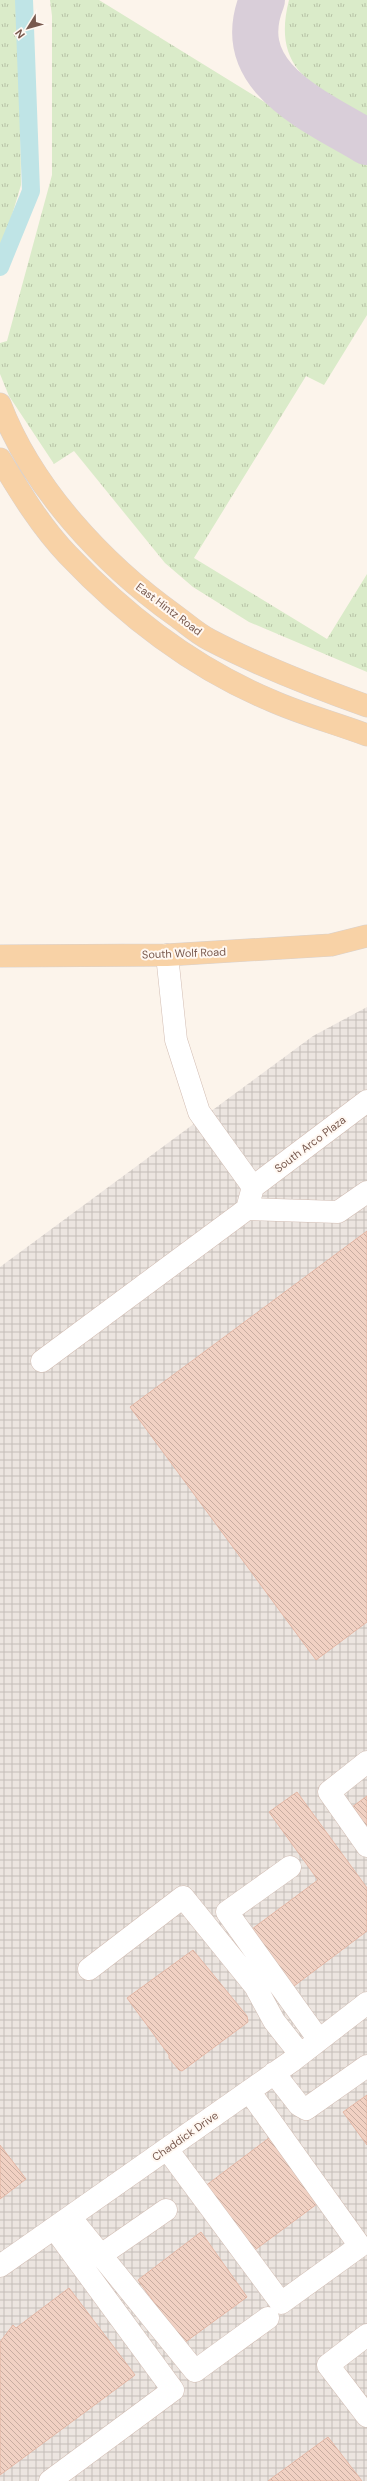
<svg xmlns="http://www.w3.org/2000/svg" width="367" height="2481" font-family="'DM Sans',sans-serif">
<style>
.industrial{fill:url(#industrial-grid)}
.grass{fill:url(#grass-tufts)}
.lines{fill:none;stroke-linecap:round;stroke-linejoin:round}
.canal{stroke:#bfe4e6;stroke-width:18}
.taxiway{stroke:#d9ced9;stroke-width:46}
.building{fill:url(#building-back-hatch);stroke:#e4b6a4}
.minor-casing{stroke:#d2bdb3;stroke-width:23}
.major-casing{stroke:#d9d1cd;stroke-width:23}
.minor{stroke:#fff;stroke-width:22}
.major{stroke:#f8d2a6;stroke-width:22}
.labels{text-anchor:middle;stroke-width:4;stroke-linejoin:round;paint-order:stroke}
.street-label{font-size:11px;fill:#78594e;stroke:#fff8f2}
</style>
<defs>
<pattern id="industrial-grid" width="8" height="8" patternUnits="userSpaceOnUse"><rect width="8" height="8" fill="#ece5e0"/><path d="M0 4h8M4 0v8" fill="none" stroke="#c4bdb8"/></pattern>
<pattern id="grass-tufts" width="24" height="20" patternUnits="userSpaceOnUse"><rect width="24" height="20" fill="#daebc9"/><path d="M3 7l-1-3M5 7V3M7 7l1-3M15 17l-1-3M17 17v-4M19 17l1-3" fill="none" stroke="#b6c1a5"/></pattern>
<pattern id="building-back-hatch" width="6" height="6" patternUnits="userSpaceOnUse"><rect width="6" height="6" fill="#f1d1c3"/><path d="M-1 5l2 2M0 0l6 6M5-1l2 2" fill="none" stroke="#c8ada1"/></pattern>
</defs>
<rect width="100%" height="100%" fill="#fcf4eb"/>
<path class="industrial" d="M 367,1007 L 367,2481 L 0,2481 L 0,1267 L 313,1036 Z"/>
<path class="grass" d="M 0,0 L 18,0 L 19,11 L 21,185 L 0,255 Z
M 50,0 L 99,0 L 367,165 L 367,315 L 324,385 L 306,376 L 194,558 L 327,639 L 367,574 L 367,672 L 249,622 L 193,587 L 165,563 L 74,451 L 54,464 L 9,396 L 0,374 L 0,343 L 7,341 L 52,175 L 52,16 Z
M 289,0 L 367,0 L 367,119 C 356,115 345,107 335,100 C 294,75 276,51 289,0 Z"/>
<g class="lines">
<path class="canal" d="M 0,267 L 31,191 L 24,0"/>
<path class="taxiway" d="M 262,0 C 231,77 314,110 367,142"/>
</g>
<path class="building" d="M 367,1231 L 367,1622 L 316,1660 L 130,1407 Z
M 297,1792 L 367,1888 L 367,1931 L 290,1989 L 248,1932 L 318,1880 L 269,1812 Z
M 367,1796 L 367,1834 L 348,1810 Z
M 193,1950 L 247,2016 L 248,2022 L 182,2071 L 179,2070 L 169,2058 L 169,2055 L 127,1998 Z
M 367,2095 L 367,2145 L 343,2112 Z
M 273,2135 L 321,2201 L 248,2255 L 200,2190 Z
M 0,2145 L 26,2179 L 0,2199 Z
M 201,2232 L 247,2297 L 184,2343 L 138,2280 Z
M 69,2288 L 135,2375 L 0,2475 L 0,2342 L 13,2325 L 16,2328 Z
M 328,2437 L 362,2481 L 268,2481 Z"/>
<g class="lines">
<g class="minor-casing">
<path id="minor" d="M 253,1187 L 367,1101
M 247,1209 L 338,1212 L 367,1192
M 42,1361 L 247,1209 L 253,1187 L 199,1112 L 176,1040 L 167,955
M 367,1762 L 329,1792 L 367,1846
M 290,1867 L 227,1912 L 319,2040
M 89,1969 L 183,1897 L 255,1986 L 274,2021 L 300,2054
M 274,2073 L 299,2105 L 306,2109 L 367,2066
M 167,2149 L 281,2303 L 360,2246 L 249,2091
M 70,2217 L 195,2371 L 268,2318
M 101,2255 L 166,2210
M 0,2266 L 292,2061 L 367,2003
M 367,2335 L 328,2365 L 367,2416
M 50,2481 L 173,2390 L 54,2228"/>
</g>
<g class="major-casing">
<path id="major" d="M 0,404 C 32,488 103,564 176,616 C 187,624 198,634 210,640 C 260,666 314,687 367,706
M 0,459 C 20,492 41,527 68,555 C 125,615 194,668 270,700 C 301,714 335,723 367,735
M 0,956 L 167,955 L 331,945 L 367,936"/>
</g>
<use href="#minor" class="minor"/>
<use href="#major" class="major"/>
</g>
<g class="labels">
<g class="street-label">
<text transform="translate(169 609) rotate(37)" y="4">East Hintz Road</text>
<text transform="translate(184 953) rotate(-2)" y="4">South Wolf Road</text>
<text transform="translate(310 1144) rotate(-37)" y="4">South Arco Plaza</text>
<text transform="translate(185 2136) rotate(-35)" y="4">Chaddick Drive</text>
</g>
</g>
<g transform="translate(28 28) rotate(233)" stroke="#fff8f2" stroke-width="3" paint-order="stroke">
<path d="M0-3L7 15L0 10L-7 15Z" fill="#78594e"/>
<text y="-6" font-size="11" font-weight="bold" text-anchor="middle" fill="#78594e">N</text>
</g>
</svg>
